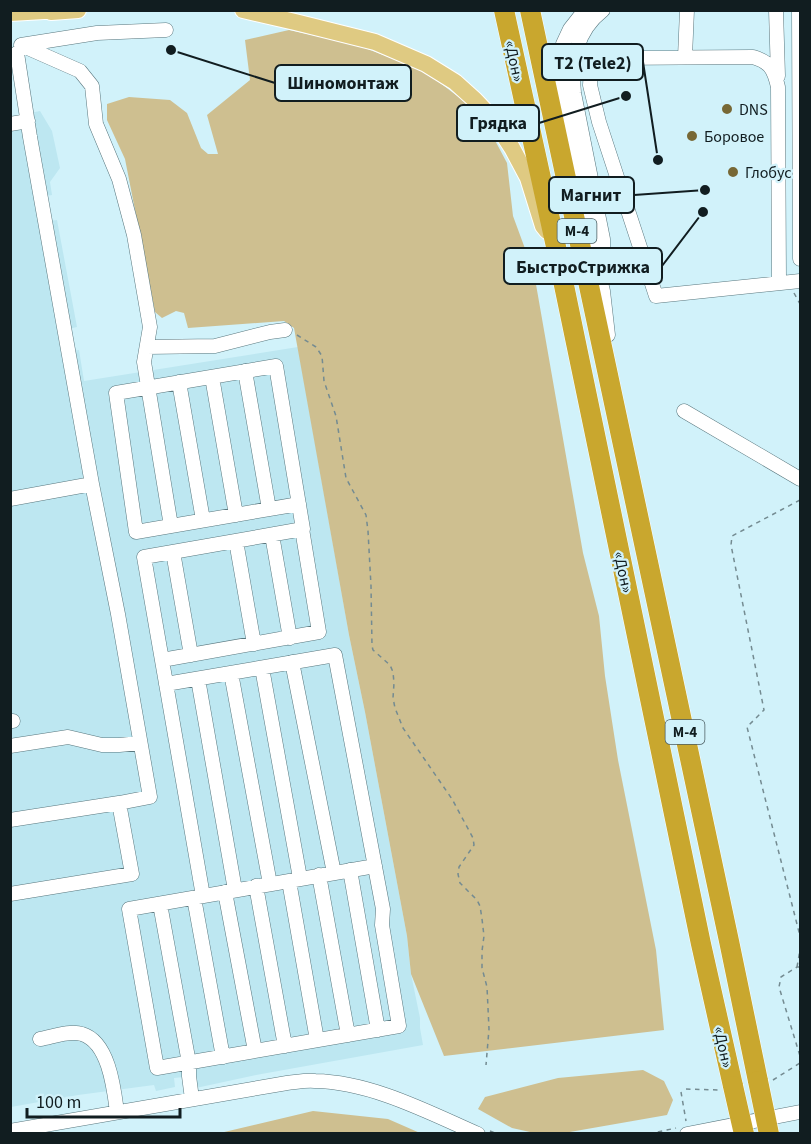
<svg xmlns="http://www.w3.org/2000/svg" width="811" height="1144" font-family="'Source Sans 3',sans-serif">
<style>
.built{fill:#bde7f1}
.green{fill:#cebf90}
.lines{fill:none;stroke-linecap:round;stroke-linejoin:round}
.minor-casing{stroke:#59777e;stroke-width:15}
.major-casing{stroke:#fff;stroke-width:18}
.highway-casing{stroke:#fff;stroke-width:21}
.path{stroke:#748b91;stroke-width:1.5;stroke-dasharray:4.5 4.5;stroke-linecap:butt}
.minor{stroke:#fff;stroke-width:14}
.major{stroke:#dfca82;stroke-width:16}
.highway{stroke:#c9a72e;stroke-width:20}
.highway-bridge-casing{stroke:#fff;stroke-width:21;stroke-linecap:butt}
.highway-bridge{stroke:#c9a72e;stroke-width:20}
.poi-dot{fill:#776835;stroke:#d1f2fa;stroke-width:2}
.labels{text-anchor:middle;stroke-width:4.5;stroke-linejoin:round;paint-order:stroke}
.shield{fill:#d1f2fa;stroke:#4b5d61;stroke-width:1.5}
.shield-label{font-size:15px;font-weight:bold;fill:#111d20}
.street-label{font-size:16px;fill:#111d20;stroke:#d1f2fa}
.poi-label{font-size:16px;fill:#111d20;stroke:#d1f2fa;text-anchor:start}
.leader{fill:none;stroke:#111d20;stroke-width:2}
.callout-dot{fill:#111d20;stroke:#d1f2fa;stroke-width:2}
.callout{fill:#d1f2fa;stroke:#111d20;stroke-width:2}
.callout-label{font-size:18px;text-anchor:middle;font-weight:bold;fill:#111d20}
</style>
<rect width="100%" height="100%" fill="#d1f2fa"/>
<path class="built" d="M 40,111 L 52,131 L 60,168 L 50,182 L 52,195 L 46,196 L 50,221 L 57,220 L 77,327 L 68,329 L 72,351 L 79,350 L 84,381 L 298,347 L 349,635 L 365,712 L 407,936 L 411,974 L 420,1018 L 420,1028 L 423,1045 L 256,1075 L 196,1088 L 193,1076 L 174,1078 L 175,1087 L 156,1091 L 154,1085 L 78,1095 L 11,1107 L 10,117 Z"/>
<path class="green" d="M 289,30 L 357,45 L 423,70 L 481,114 L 507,163 L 513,216 L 534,273 L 583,553 L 599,616 L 605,676 L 618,760 L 656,950 L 664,1030 L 444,1056 L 411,974 L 407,936 L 365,712 L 349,635 L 294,328 L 284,321 L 188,328 L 184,313 L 176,311 L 162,318 L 155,312 L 125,159 L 107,120 L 107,104 L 129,97 L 170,100 L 187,113 L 201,148 L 208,154 L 218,154 L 207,115 L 250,80 L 245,40 Z
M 643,1070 L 664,1081 L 673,1100 L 667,1115 L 564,1133 L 539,1134 L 512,1128 L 478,1109 L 485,1097 L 558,1078 Z
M 313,1111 L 388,1119 L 420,1133 L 220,1133 Z"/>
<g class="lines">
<g class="minor-casing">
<path id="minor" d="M 585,10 L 570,29 L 563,44 L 559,74 L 579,190 L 603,291 L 608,335
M 776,10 L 778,76
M 799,10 L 800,259
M 21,45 L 80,71 L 92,86 L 96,124 L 119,179 L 134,235 L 150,327 L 144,362 L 171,526
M 21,45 L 97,33 L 166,30
M 17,53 L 30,137 L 92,484 L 118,614 L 150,797 L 119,803
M 685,57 L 687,10
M 10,124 L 28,121
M 603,268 L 603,239 L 574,93 C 571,61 576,31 603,10
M 779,282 L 778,87 C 774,69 770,62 753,57 L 610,58 L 598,61 L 591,70 L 590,85 L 599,122 L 656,296 L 800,281
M 147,347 L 215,346 L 270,332 L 285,330
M 245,371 L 269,509
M 212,377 L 236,515
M 179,382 L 203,520
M 684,411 L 800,479
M 10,499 L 92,484
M 272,535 L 290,638
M 236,541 L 254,644
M 173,552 L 191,655
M 162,660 L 319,632 L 302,529
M 292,662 L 334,873
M 262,668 L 300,878
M 231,673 L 270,884
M 198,679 L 235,890
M 166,684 L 335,655 L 383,909 L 382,925 L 399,1026 L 157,1068 L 129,909 L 375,866
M 10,721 L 13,721
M 10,746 L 68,737 L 102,745 L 119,745 L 140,743
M 10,820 L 119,803 L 132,874 L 10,894
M 350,870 L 378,1030
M 319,875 L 348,1035
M 289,881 L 317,1040
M 256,886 L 285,1046
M 225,892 L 255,1051
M 203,896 L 144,557 L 303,529 L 276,366 L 116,393 L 136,532 L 299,504
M 194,898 L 223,1057
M 160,904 L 189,1063 L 189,1076 L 192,1099
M 40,1039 C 52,1037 70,1030 82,1034 C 109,1042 114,1089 117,1112
M 10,1131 L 287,1083 C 297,1082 306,1080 315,1081 C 371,1082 428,1112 478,1134
M 687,1134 L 800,1112"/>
</g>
<g class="major-casing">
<path id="major" d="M 243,10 L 295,22 L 375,42 L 426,64 L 455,82 L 475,100 L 493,119 L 512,148 L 528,178 L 543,226 L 547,231
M 51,12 L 78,10
M 10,13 L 61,10"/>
</g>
<g class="highway-casing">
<path id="highway" d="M 504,10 L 555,242 L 701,944 L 733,1086
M 530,10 L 729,941 L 758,1081"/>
</g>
<path class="path" d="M 794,293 L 800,304
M 297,335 L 316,347 L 322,356 L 324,381 L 336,416 L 346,478 L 366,515 L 368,531 L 371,586 L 372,646 L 373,650 L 390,665 L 393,672 L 394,683 L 393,698 L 395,708 L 403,728 L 452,799 L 473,838 L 474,845 L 459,867 L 458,874 L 460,883 L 477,900 L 480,906 L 482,919 L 484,936 L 482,951 L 482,968 L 487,987 L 489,1029 L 486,1065
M 800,500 L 732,536 L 731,545 L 764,710 L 747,727 L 800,936
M 797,967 L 800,950
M 800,967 L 797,967 L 781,977 L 779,987 L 800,1056
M 773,1080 L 800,1063
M 686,1089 L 718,1090
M 681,1092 L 686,1121
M 490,1131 L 498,1134
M 649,1134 L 676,1128"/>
<use href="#minor" class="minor"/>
<use href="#major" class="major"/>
<use href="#highway" class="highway"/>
<g class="highway-bridge-casing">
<path id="highway-bridge" d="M 758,1081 L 769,1134
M 733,1086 L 744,1134"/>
</g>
<use href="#highway-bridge" class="highway-bridge"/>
</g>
<g class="poi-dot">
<circle cx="727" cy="109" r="6"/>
<circle cx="692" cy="136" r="6"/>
<circle cx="733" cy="172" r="6"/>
</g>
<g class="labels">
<g class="shield">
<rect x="557.5" y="219" width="39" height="24" rx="4.5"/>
<rect x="665.5" y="720" width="39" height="24" rx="4.5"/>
</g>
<g class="shield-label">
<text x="577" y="236">М-4</text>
<text x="685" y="737">М-4</text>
</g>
<g class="street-label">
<text transform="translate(515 61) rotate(78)" y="6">«Дон»</text>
<text transform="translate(624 572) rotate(78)" y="6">«Дон»</text>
<text transform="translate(724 1047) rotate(78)" y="6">«Дон»</text>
</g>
<g class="poi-label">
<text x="739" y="115">DNS</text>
<text x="704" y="142">Боровое</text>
<text x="745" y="178">Глобус</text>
</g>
</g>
<path class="leader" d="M658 160L643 62M171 50L275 83M626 96L539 123M705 190L634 195M703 212L662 266"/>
<g class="callout-dot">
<circle cx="658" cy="160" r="6"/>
<circle cx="171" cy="50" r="6"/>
<circle cx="626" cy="96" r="6"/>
<circle cx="705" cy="190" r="6"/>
<circle cx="703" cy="212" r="6"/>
</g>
<g class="callout">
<rect x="542" y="44" width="101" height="36" rx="6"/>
<rect x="275" y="65" width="136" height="36" rx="6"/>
<rect x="457" y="105" width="82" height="36" rx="6"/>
<rect x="549" y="177" width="85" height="36" rx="6"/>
<rect x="504" y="248" width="158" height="36" rx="6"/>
</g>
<g class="callout-label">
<text x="593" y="69">T2 (Tele2)</text>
<text x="343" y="89">Шиномонтаж</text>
<text x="498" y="129">Грядка</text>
<text x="591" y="201">Магнит</text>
<text x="583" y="273">БыстроСтрижка</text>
</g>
<rect width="811" height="1144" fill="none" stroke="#111d20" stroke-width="24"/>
<path d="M27 1108v9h153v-9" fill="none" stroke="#111d20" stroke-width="3"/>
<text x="36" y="1108" font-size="18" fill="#111d20" stroke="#d1f2fa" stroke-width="4.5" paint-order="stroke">100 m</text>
</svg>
